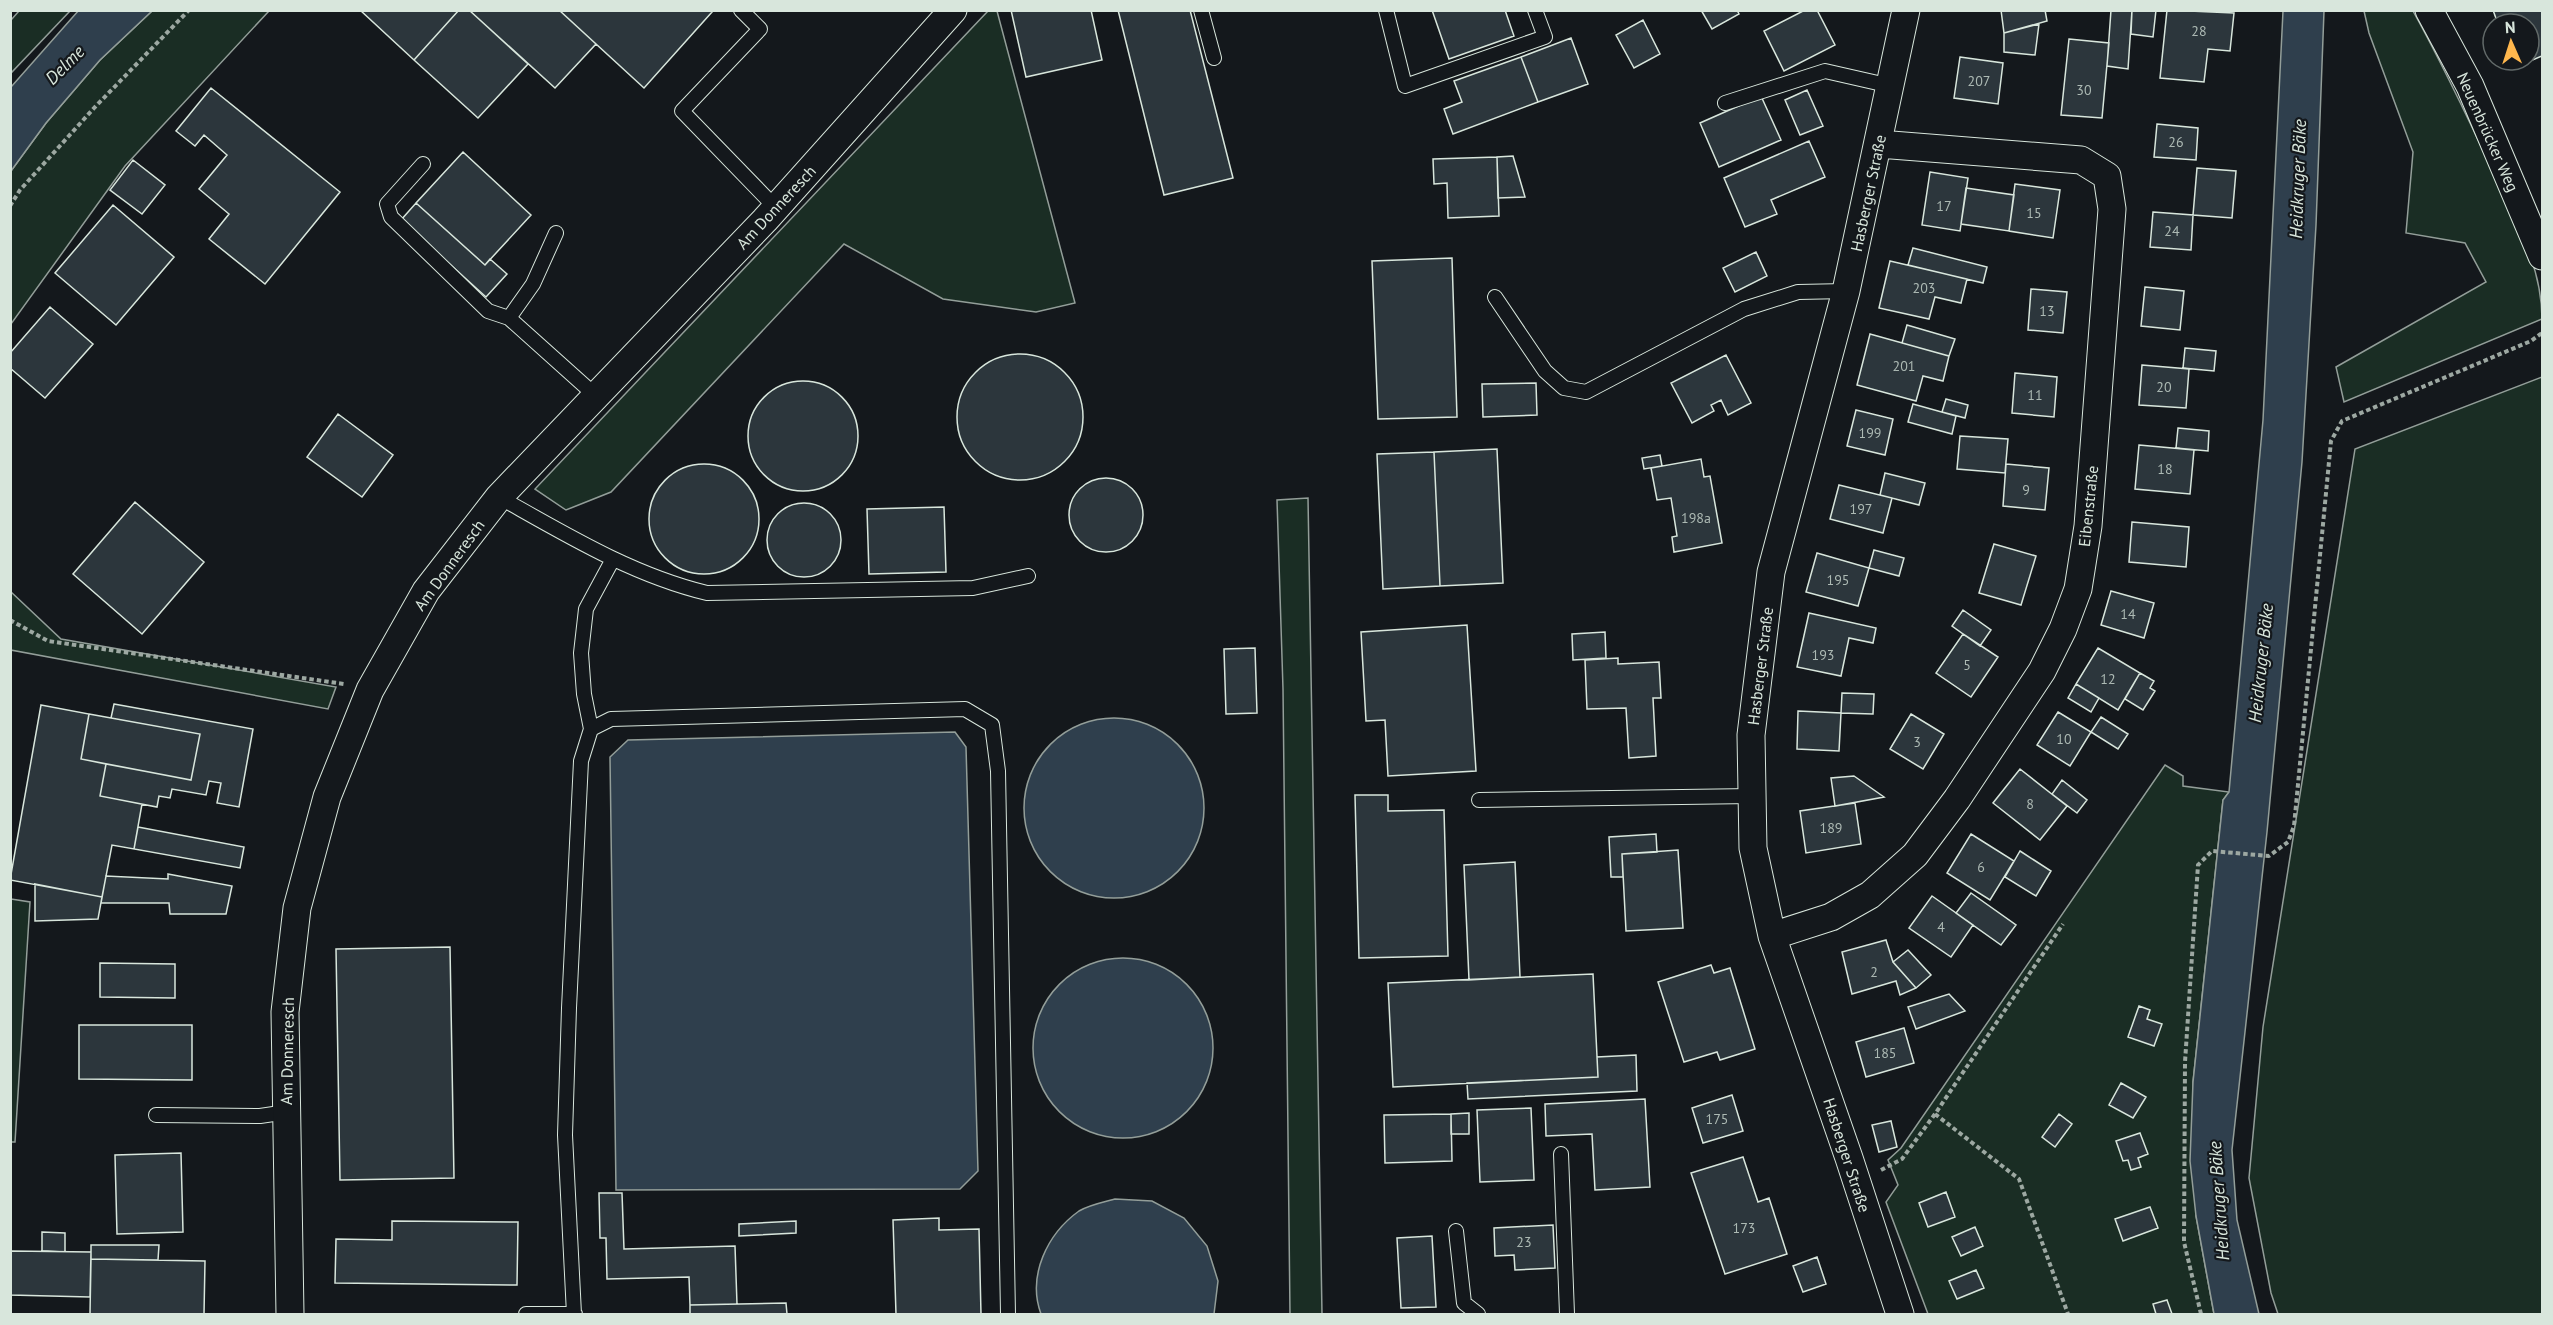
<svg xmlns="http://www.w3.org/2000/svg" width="2553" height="1325" font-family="'PT Sans',sans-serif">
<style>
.green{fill:#1a2d24;stroke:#939e99;stroke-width:1.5}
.water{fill:#2f3f4d;stroke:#939e99;stroke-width:1.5}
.building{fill:#2c363c;stroke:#d8e6dc;stroke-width:1.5}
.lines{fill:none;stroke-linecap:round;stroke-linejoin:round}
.service-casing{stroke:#d8e6dc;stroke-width:16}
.minor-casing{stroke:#d8e6dc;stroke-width:29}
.path{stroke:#9da8a2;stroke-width:4;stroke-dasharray:4.5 3;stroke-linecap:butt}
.service{stroke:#14181c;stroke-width:14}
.minor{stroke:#14181c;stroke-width:27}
.labels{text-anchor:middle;stroke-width:4.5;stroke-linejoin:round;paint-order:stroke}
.number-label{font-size:14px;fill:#adbab4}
.street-label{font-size:16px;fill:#d8e6dc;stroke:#14181c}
.water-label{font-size:18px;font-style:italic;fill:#d8e6dc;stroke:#14181c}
</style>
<rect width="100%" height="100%" fill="#14181c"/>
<path class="green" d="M 19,11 L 70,11 L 11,73 L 11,20 Z
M 152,11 L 269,11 L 125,166 L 11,324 L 11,171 L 46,123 L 100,60 Z
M 988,11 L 997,11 L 1075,303 L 1036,312 L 943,299 L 844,244 L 611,492 L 566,510 L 535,489 Z
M 2364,11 L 2413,11 C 2443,65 2469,120 2495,176 C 2516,221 2542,267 2542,319 L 2344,402 L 2336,367 L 2486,282 L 2465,243 L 2406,233 L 2413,152 L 2369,33 Z
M 2542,377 L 2542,1314 L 2278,1314 L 2271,1293 L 2249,1178 L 2263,1027 L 2355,449 Z
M 1308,498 L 1322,1314 L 1290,1314 L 1283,689 L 1277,500 Z
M 10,591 L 61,639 L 336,687 L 328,709 L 11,650 Z
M 2165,765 L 2183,776 L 2183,786 L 2229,792 L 2223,800 L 2193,1082 L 2196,1216 L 2214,1314 L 1928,1314 L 1886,1202 L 1898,1185 L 1888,1160 L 1901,1148 Z
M 11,899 L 30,902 L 15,1142 L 11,1142 Z"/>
<path class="water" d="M 79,10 L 152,11 L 100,60 L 46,123 L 11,171 L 11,87 Z
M 2283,11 L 2324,11 L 2316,225 L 2302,462 L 2267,832 L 2232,1150 L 2237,1220 L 2259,1314 L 2214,1314 L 2196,1216 L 2190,1161 L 2193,1082 L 2223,800 L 2229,792 L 2263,420 Z
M1024 808a90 90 0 1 1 180 0a90 90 0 1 1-180 0Z
M 955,732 L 966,747 L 978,1171 L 960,1189 L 616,1190 L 610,757 L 628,740 Z
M1033 1048a90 90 0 1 1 180 0a90 90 0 1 1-180 0Z
M 1115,1199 L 1152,1201 L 1184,1218 L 1207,1246 L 1218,1281 L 1214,1314 L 1041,1314 C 1027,1276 1047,1234 1079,1211 C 1089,1205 1104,1202 1115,1199 Z"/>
<path class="building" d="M 360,10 L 459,10 L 414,60 Z
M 459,10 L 469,10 L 528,64 L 478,118 L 414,60 Z
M 469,10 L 559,10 L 596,44 L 555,88 Z
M 559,10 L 710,10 L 712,12 L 644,88 Z
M 1011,10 L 1091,10 L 1102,60 L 1026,77 Z
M 1118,10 L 1190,10 L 1233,178 L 1164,195 Z
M 1432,10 L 1505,10 L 1514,36 L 1449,59 Z
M 1701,10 L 1737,10 L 1739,14 L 1712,29 Z
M 1805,10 L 1817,10 L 1835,45 L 1784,71 L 1764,31 Z
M 2001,10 L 2045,10 L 2047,21 L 2004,33 Z
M 2111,10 L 2132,10 L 2128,69 L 2107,66 Z
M 2132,10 L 2156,10 L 2153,37 L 2131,34 Z
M 2167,10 L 2234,13 L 2230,51 L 2208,49 L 2204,82 L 2160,78 Z
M 2493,10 L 2542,10 L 2542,56 L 2516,67 L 2514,60 L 2529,60 L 2529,24 L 2498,24 Z
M 1643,20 L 1660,54 L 1634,68 L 1616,35 Z
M 2039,24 L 2035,55 L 2004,52 L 2004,33 Z
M 1571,38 L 1588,84 L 1538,102 L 1521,57 Z
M 2069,39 L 2109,43 L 2102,118 L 2061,115 Z
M 1521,57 L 1538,102 L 1453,134 L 1444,109 L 1462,102 L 1454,81 Z
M 1960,57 L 2003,63 L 1998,104 L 1954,98 Z
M 211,88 L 340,192 L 265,284 L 209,239 L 229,214 L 199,189 L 227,155 L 204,135 L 195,146 L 176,131 Z
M 1807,90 L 1823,126 L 1800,135 L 1785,100 Z
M 1761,96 L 1781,140 L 1719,167 L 1700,123 Z
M 2157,124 L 2198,128 L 2196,160 L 2154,157 Z
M 1809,141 L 1825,177 L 1771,200 L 1777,214 L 1745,227 L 1724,178 Z
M 463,152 L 531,215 L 485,265 L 416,203 Z
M 1513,156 L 1525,197 L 1498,198 L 1497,157 Z
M 1497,157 L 1499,216 L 1448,218 L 1447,183 L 1434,184 L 1433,159 Z
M 133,160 L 165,185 L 142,214 L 110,190 Z
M 2197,168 L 2236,171 L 2232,218 L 2193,215 Z
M 1930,172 L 1968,178 L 1960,231 L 1922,225 Z
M 2015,184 L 2060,190 L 2053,238 L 2009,231 Z
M 1966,188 L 2014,195 L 2009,231 L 1961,224 Z
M 416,203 L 485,265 L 490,259 L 507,274 L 486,297 L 401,220 Z
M 113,205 L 174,257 L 116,325 L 55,273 Z
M 2153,212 L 2193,215 L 2191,250 L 2150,247 Z
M 1913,248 L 1987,267 L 1983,283 L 1908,265 Z
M 1756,252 L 1767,276 L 1735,292 L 1723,268 Z
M 1452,258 L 1457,417 L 1378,419 L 1372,261 Z
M 1890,261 L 1967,279 L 1961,303 L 1935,297 L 1929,319 L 1879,308 Z
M 2145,287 L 2184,291 L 2180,330 L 2141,326 Z
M 2031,289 L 2067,292 L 2063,333 L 2028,330 Z
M 50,307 L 93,344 L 45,398 L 10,368 L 10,353 Z
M 1907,325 L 1955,339 L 1949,356 L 1902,343 Z
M 1870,334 L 1949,356 L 1943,381 L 1923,376 L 1916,401 L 1857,385 Z
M 2185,348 L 2216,351 L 2214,371 L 2183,368 Z
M957 417a63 63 0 1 1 126 0a63 63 0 1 1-126 0Z
M 1726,355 L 1751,403 L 1728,415 L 1721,400 L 1711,405 L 1714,411 L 1692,423 L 1671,383 Z
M 2142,365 L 2189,369 L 2186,408 L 2139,405 Z
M 2015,373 L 2057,377 L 2054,417 L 2012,413 Z
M748 436a55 55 0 1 1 110 0a55 55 0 1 1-110 0Z
M 1536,383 L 1537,415 L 1483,417 L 1482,384 Z
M 1946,399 L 1968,405 L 1965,418 L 1942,412 Z
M 1913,404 L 1956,416 L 1952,434 L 1908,422 Z
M 1856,410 L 1893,419 L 1885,455 L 1847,446 Z
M 338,414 L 393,455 L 362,497 L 307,457 Z
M 2178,428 L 2209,431 L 2208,451 L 2176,448 Z
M 1960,436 L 2008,439 L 2005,473 L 1957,469 Z
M 2139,445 L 2194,450 L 2190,494 L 2135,489 Z
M 1497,449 L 1503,583 L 1440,586 L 1434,452 Z
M 1434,452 L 1440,586 L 1383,589 L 1377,454 Z
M 1660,455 L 1662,466 L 1644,469 L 1642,458 Z
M 1701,459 L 1704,477 L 1710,476 L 1722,543 L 1674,552 L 1672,537 L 1677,536 L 1671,498 L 1657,500 L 1651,468 Z
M649 519a55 55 0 1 1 110 0a55 55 0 1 1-110 0Z
M 2006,464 L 2049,468 L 2045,510 L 2003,506 Z
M 1885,473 L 1925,483 L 1919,505 L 1880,495 Z
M1069 515a37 37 0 1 1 74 0a37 37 0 1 1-74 0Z
M 1839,485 L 1892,498 L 1883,533 L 1830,519 Z
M 135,502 L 204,562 L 142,634 L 73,574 Z
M767 540a37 37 0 1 1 74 0a37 37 0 1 1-74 0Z
M 944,507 L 946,572 L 869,574 L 867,509 Z
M 2132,522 L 2189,527 L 2186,567 L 2129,562 Z
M 1994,544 L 2036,556 L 2021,605 L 1979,593 Z
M 1874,550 L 1904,558 L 1899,576 L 1869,568 Z
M 1817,553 L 1869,568 L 1858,606 L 1806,592 Z
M 2111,591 L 2154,603 L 2144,638 L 2101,625 Z
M 1963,610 L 1991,630 L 1980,646 L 1952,626 Z
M 1809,613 L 1876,628 L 1873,643 L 1849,638 L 1841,676 L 1797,667 Z
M 1467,625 L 1476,771 L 1388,776 L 1385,720 L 1366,721 L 1361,632 Z
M 1605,632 L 1606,658 L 1573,660 L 1572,634 Z
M 1963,634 L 1998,657 L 1971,697 L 1936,673 Z
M 1255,648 L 1257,713 L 1226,714 L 1224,649 Z
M 2098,648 L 2140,673 L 2118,710 L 2076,684 Z
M 1618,658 L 1618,664 L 1659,662 L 1661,698 L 1653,698 L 1656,756 L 1629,758 L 1626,708 L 1587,709 L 1585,660 Z
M 2140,673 L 2154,681 L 2150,688 L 2155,691 L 2143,710 L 2125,699 Z
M 2076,684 L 2099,698 L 2091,712 L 2068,698 Z
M 1842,693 L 1874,694 L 1873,714 L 1841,713 Z
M 114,704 L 253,729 L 239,807 L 217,803 L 221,783 L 209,781 L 206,795 L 172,789 L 170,798 L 159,796 L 157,807 L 100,796 L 106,764 L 191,780 L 200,734 L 111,718 Z
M 41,705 L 89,714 L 81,759 L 106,764 L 100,796 L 142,804 L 134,849 L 112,845 L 102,897 L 10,880 Z
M 1798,711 L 1841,713 L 1839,751 L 1797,749 Z
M 2058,712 L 2091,732 L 2070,766 L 2037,745 Z
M 89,714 L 200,734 L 191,780 L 81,759 Z
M 1911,714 L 1944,734 L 1923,769 L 1890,749 Z
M 2101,717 L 2128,734 L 2118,749 L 2091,732 Z
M 2020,769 L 2067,806 L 2040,840 L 1993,803 Z
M 1854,776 L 1884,797 L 1835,806 L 1831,778 Z
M 2062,780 L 2087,800 L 2077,813 L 2052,794 Z
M 1355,795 L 1388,795 L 1388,811 L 1444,810 L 1448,956 L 1359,958 Z
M 1855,803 L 1861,844 L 1806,853 L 1800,811 Z
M 138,827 L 244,847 L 240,868 L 134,849 Z
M 1656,834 L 1657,852 L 1622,854 L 1623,877 L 1611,877 L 1609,837 Z
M 1971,834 L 2014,861 L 1990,900 L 1947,873 Z
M 1678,850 L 1683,928 L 1626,931 L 1622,854 Z
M 2020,851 L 2051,871 L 2036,896 L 2005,877 Z
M 1515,862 L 1520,977 L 1469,980 L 1464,865 Z
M 168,874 L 232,886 L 226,914 L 170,914 L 169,903 L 101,903 L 106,876 L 168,879 Z
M 35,884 L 102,897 L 98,919 L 35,921 Z
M 1971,893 L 2016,925 L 2001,945 L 1956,913 Z
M 1932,896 L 1973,925 L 1951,957 L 1909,928 Z
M 1886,940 L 1893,962 L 1916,988 L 1900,995 L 1896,981 L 1852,994 L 1842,952 Z
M 450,947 L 454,1178 L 340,1180 L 336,949 Z
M 1908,950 L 1931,975 L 1916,988 L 1893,962 Z
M 100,963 L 175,964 L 175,998 L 100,997 Z
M 1711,965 L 1714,973 L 1730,968 L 1755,1049 L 1720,1060 L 1717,1052 L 1684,1062 L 1658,982 Z
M 1593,974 L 1598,1077 L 1393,1087 L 1388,983 Z
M 1949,994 L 1965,1011 L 1916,1029 L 1908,1007 Z
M 2139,1006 L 2150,1010 L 2147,1019 L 2162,1024 L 2154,1046 L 2128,1037 Z
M 79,1025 L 192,1025 L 192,1080 L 79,1079 Z
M 1904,1028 L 1914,1063 L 1866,1077 L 1856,1042 Z
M 1636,1055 L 1637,1091 L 1468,1099 L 1467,1083 L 1598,1077 L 1597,1057 Z
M 2121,1083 L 2146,1097 L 2133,1118 L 2109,1105 Z
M 1732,1095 L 1743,1131 L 1703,1143 L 1692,1108 Z
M 1645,1099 L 1650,1187 L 1595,1190 L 1592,1134 L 1546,1136 L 1545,1104 Z
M 1531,1108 L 1534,1180 L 1480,1182 L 1477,1110 Z
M 1469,1113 L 1469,1134 L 1451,1134 L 1451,1114 Z
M 1451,1114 L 1452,1161 L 1385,1163 L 1384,1115 Z
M 2059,1114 L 2072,1124 L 2055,1147 L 2042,1137 Z
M 1891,1121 L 1897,1147 L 1879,1152 L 1872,1125 Z
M 2140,1133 L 2148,1154 L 2138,1158 L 2141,1167 L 2131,1170 L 2128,1160 L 2123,1161 L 2116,1141 Z
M 181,1153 L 183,1232 L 117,1234 L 115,1155 Z
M 1743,1157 L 1758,1202 L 1769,1198 L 1787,1254 L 1725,1274 L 1691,1173 Z
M 1946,1192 L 1955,1217 L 1928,1227 L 1919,1203 Z
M 599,1193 L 622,1193 L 624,1249 L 735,1246 L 737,1304 L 690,1305 L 689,1277 L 607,1279 L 606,1238 L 600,1238 Z
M 2150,1207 L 2158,1228 L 2123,1241 L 2115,1219 Z
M 939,1218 L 939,1230 L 979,1229 L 981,1314 L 896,1314 L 893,1220 Z
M 392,1221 L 518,1222 L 517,1285 L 335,1283 L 336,1239 L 392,1240 Z
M 796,1221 L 796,1233 L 739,1236 L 739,1224 Z
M 1553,1225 L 1555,1268 L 1515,1270 L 1514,1255 L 1495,1256 L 1494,1228 Z
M 1975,1227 L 1983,1246 L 1961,1256 L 1952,1237 Z
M 42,1232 L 65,1233 L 65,1252 L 42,1251 Z
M 1432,1236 L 1436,1307 L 1401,1308 L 1397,1238 Z
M 91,1245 L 159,1245 L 158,1260 L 91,1259 Z
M 11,1251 L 91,1252 L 90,1297 L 10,1295 Z
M 1817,1257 L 1826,1284 L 1803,1292 L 1793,1266 Z
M 91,1259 L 205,1261 L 204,1314 L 90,1314 Z
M 1976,1270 L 1984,1288 L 1957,1299 L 1949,1281 Z
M 2167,1300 L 2172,1314 L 2156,1314 L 2153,1304 Z
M 786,1303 L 787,1314 L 690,1314 L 690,1305 Z"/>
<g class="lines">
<g class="service-casing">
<path id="service" d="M 741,10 L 760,29 L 682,111 L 776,208
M 1201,10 L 1214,58
M 1386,10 L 1405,86 L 1545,37 L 1535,10
M 1725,103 L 1825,71 L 1891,86
M 423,164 L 387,204 L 391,217 L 488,311 L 509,318
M 556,233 L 533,284 L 509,318 L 596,396
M 1495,297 L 1545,371 L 1564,388 L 1586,392 L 1744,309 L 1798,292 L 1846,291
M 499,497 C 565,534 632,575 707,593 L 973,588 L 1028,576
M 591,729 L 584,694 L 581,653 L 586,609 L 613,559
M 1479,800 L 1752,796
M 156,1115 L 260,1116 L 287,1112
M 1561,1154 L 1567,1314
M 1456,1231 L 1464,1303 L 1478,1314
M 526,1314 L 575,1314
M 574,1314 L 565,1135 L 569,1008 L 581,761 L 591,729 L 611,719 L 965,709 L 992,725 L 998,771 L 1008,1314"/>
</g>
<g class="minor-casing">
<path id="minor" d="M 2429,10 L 2470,86 L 2542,256
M 1772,936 L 1831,917 L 1870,895 L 1915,855 L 1957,799 L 2042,671 L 2063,629 L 2078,589 L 2088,526 L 2112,209 L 2107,176 L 2081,160 L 1879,144
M 290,1314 L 285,1012 L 297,908 L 327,797 L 370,690 L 426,591 L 499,497 L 765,220 L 953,10
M 1900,1314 L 1849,1158 L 1772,936 L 1753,848 L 1751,735 L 1771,572 L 1846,291 L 1906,10"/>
</g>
<path class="path" d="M 10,206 L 20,190 L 95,107 L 189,10
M 10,620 L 48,641 L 344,684
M 1935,1114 L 2019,1179 L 2068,1314
M 1881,1170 L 1902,1159 L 1935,1114 L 2063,924
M 2201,1314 L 2184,1242 L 2185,1062 L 2198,865 L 2212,851 L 2269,856 L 2288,842 L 2294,826 L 2331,441 L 2342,421 L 2531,341 L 2542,333"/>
<use href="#service" class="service"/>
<use href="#minor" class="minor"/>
</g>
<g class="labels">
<g class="number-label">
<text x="2199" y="36">28</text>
<text x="1979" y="86">207</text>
<text x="2084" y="95">30</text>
<text x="2176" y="147">26</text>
<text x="1944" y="211">17</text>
<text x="2034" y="218">15</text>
<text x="2172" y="236">24</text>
<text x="1924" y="293">203</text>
<text x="2047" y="316">13</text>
<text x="1904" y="371">201</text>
<text x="2164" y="392">20</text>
<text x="2035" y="400">11</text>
<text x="1870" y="438">199</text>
<text x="2165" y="474">18</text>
<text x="2026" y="495">9</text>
<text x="1861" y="514">197</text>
<text x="1696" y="523">198a</text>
<text x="1838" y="585">195</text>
<text x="2128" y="619">14</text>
<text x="1823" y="660">193</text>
<text x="1967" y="670">5</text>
<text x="2108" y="684">12</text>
<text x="2064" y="744">10</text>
<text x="1917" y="747">3</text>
<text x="2030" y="809">8</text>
<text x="1831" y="833">189</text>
<text x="1981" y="872">6</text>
<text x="1941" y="932">4</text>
<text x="1874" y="977">2</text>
<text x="1885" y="1058">185</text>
<text x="1717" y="1124">175</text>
<text x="1744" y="1233">173</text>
<text x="1524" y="1247">23</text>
</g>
<g class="street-label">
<text transform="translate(2488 132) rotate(66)" y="6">Neuenbrücker Weg</text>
<text transform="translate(1868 193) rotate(-78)" y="6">Hasberger Straße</text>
<text transform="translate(776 207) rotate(-47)" y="6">Am Donneresch</text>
<text transform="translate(2088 506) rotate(-84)" y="6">Eibenstraße</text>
<text transform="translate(449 565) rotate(-54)" y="6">Am Donneresch</text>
<text transform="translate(1760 666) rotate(-83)" y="6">Hasberger Straße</text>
<text transform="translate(287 1051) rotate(-89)" y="6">Am Donneresch</text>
<text transform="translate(1847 1155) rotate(72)" y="6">Hasberger Straße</text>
</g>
<g class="water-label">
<text transform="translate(65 65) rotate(-45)" y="6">Delme</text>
<text transform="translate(2298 179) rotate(-88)" y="6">Heidkruger Bäke</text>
<text transform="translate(2261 663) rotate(-84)" y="6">Heidkruger Bäke</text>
<text transform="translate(2219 1201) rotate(-94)" y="6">Heidkruger Bäke</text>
</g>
</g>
<rect width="2553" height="1325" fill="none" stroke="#d8e6dc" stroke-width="24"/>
<g transform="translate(2511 42) rotate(357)"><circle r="28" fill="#14181c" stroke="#626a69" stroke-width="1.5"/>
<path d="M0-4.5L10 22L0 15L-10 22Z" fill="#ffb74d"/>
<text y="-9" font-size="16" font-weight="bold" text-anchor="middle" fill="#d8e6dc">N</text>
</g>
</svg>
